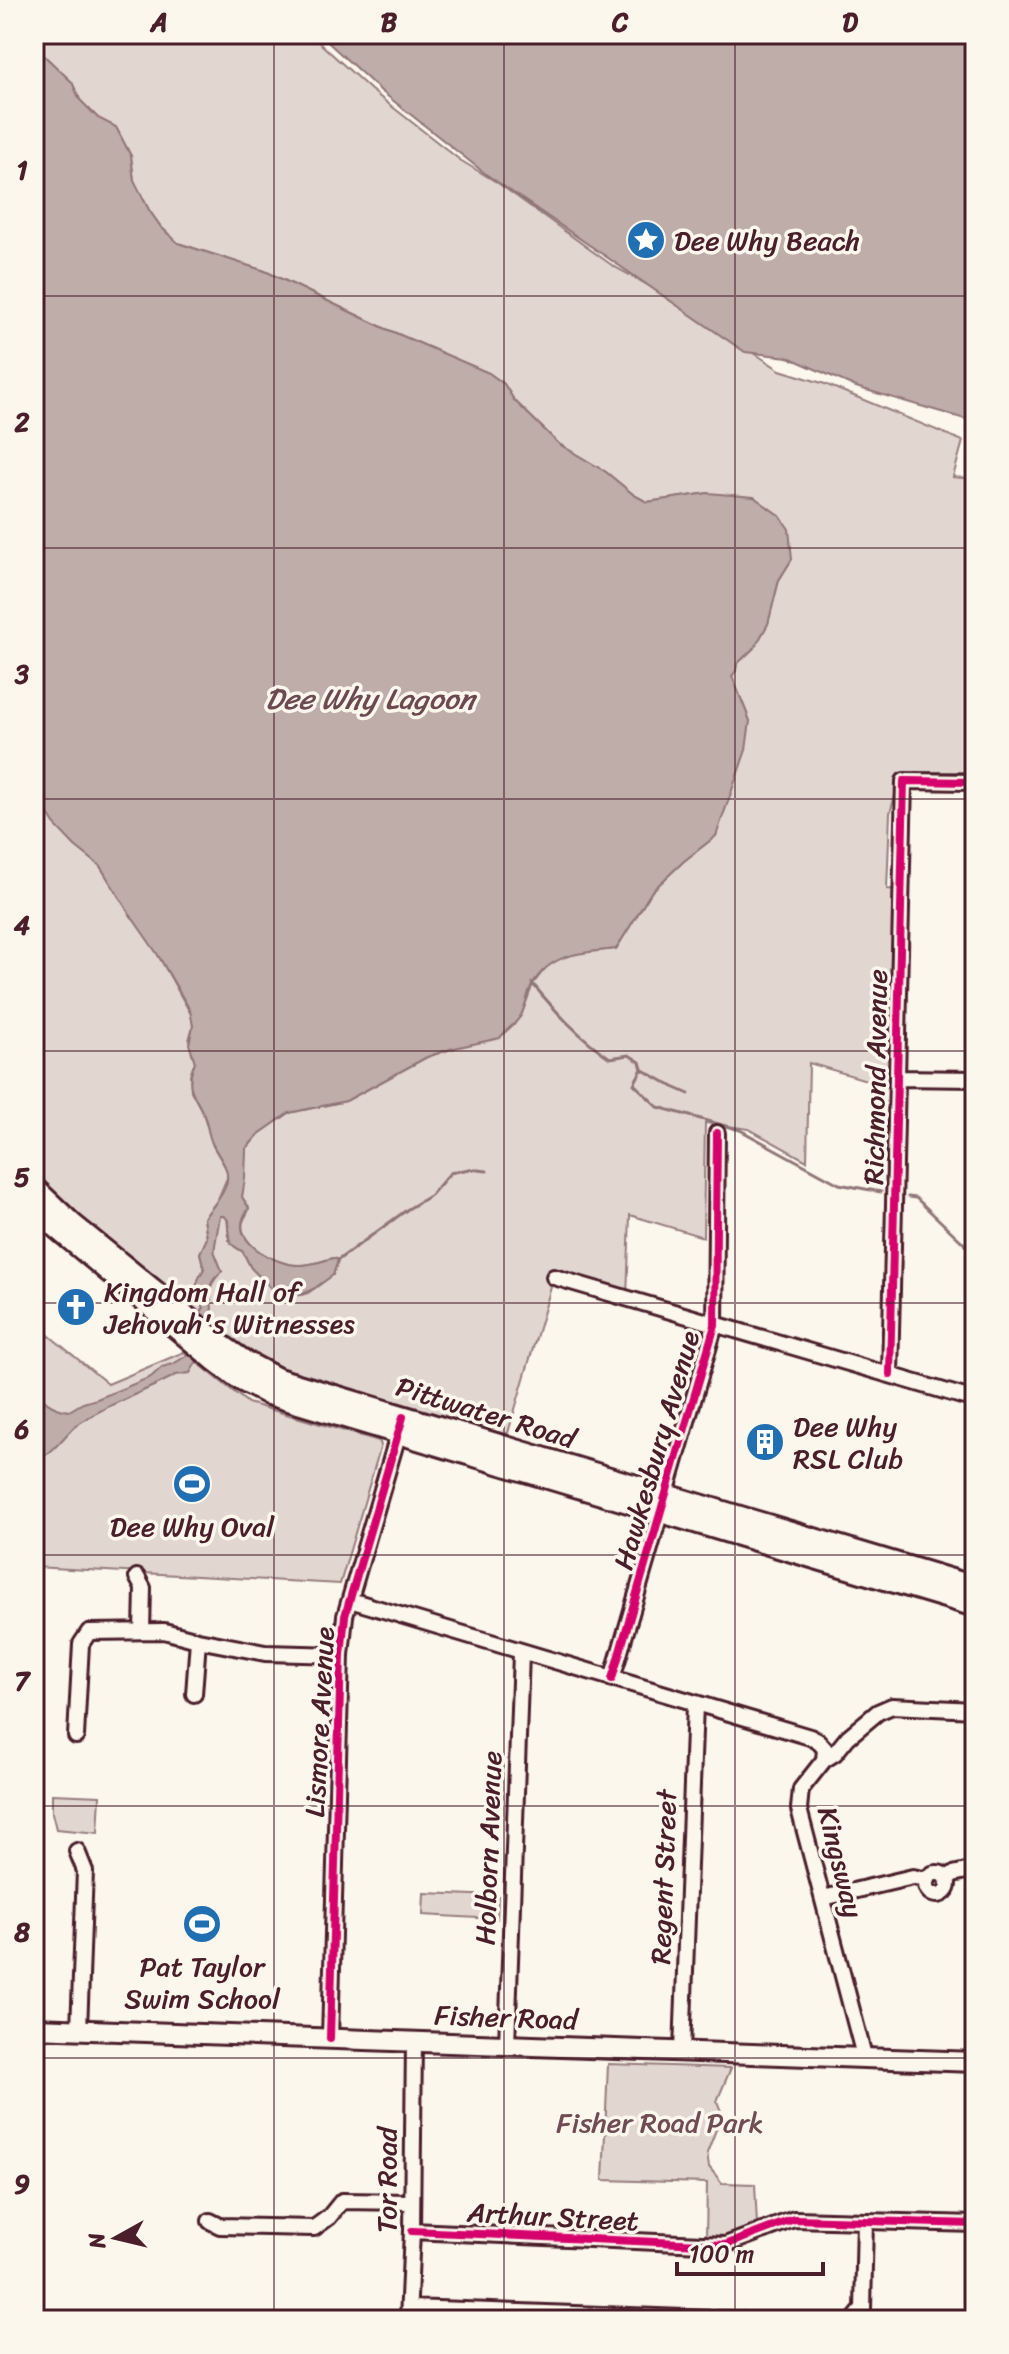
<svg xmlns="http://www.w3.org/2000/svg" width="1009" height="2354" font-family="Sriracha,sans-serif">
<style>
.green{fill:#e2d7d0;stroke:#967b7e;stroke-width:2}
.water{fill:#bfadaa;stroke:#907477;stroke-width:2}
.lines{fill:none;stroke-linecap:round;stroke-linejoin:round}
.stream{stroke:#907477;stroke-width:3}
.minor-casing{stroke:#4a1f2b;stroke-width:20}
.major-casing{stroke:#4a1f2b;stroke-width:24}
.highway-casing{stroke:#4a1f2b;stroke-width:26}
.minor{stroke:#fbf7ec;stroke-width:14}
.major{stroke:#fbf7ec;stroke-width:18}
.highway{stroke:#fbf7ec;stroke-width:20}
.cycleway-casing{stroke:#fbf7ec;stroke-width:13}
.cycleway{stroke:#d6006c;stroke-width:8}
.grid{fill:none;stroke:#4a1f2b;stroke-width:2;stroke-opacity:0.55}
.labels{text-anchor:middle;stroke-width:7;stroke-linejoin:round;paint-order:stroke}
.poi-label{font-size:28px;fill:#4a1f2b;stroke:#fbf7ec;text-anchor:start}
.street-label{font-size:28px;fill:#4a1f2b;stroke:#fbf7ec}
.park-label{font-size:28px;fill:#704d54;stroke:#fbf7ec}
.water-label{font-size:30px;font-style:italic;fill:#6d4a51;stroke:#fbf7ec}
.neatline{fill:none;stroke:#4a1f2b;stroke-width:3}
.grid-label{font-size:26px;text-anchor:middle;font-weight:bold;fill:#4a1f2b}
</style>
<rect width="100%" height="100%" fill="#fbf7ec"/>
<filter id="ink" filterUnits="userSpaceOnUse"><feTurbulence type="fractalNoise" baseFrequency=".0125" numOctaves="2"/><feDisplacementMap in="SourceGraphic" scale="16" xChannelSelector="R" yChannelSelector="G"/><feConvolveMatrix kernelMatrix="1 2 1 2 8 2 1 2 1" color-interpolation-filters="sRGB"/></filter>
<g filter="url(#ink)">
<path class="green" d="M 34,34 L 310,34 L 371,90 L 460,160 L 498,183 L 613,266 L 659,291 L 780,370 L 825,384 L 963,441 L 953,477 L 975,479 L 975,772 L 917,772 L 900,779 L 890,813 L 887,889 L 902,890 L 897,1089 L 809,1063 L 807,1161 L 749,1129 L 705,1123 L 703,1237 L 630,1215 L 627,1298 L 554,1277 L 508,1433 L 503,1434 L 297,1377 C 263,1363 236,1345 208,1322 C 218,1296 199,1295 222,1271 L 214,1251 L 218,1218 L 220,1216 L 227,1217 L 229,1240 L 235,1247 L 243,1252 L 251,1268 L 274,1291 L 301,1295 L 308,1293 L 333,1275 L 338,1260 L 334,1258 C 323,1260 313,1265 302,1265 C 283,1266 249,1252 243,1231 C 240,1219 249,1215 249,1208 C 248,1204 244,1201 242,1197 L 246,1149 L 259,1134 L 289,1113 L 346,1101 L 427,1057 L 504,1032 L 521,1016 L 533,984 L 551,961 L 578,953 L 616,949 L 652,891 L 684,861 L 716,836 L 750,721 L 732,676 L 737,664 L 755,647 L 768,624 L 779,580 L 792,559 L 708,493 L 647,502 L 634,495 L 606,472 L 559,444 L 514,400 L 504,384 L 489,373 L 384,328 L 265,271 L 178,243 L 161,227 L 149,210 L 134,180 L 131,156 L 116,128 L 98,118 L 80,100 L 72,82 L 34,46 Z
M 34,792 L 42,807 L 100,866 L 129,913 L 152,944 L 192,1016 L 193,1026 L 189,1040 L 195,1062 L 190,1075 L 191,1091 L 203,1113 L 213,1146 L 227,1170 L 227,1178 L 218,1199 L 204,1218 L 207,1239 L 200,1253 L 204,1269 C 195,1283 194,1292 204,1307 L 199,1314 L 67,1208 L 34,1172 Z
M 34,1323 L 108,1384 L 184,1352 L 248,1403 L 379,1441 L 381,1445 L 340,1584 L 34,1567 Z
M 52,1794 L 100,1796 L 98,1833 L 56,1829 L 52,1813 Z
M 424,1893 L 498,1896 L 497,1919 L 423,1915 Z
M 608,2064 L 731,2068 L 717,2101 L 722,2114 L 707,2153 L 709,2167 L 722,2183 L 755,2184 L 757,2225 L 721,2239 L 706,2240 L 707,2183 L 603,2180 Z"/>
<path class="water" d="M 319,34 L 975,34 L 975,422 L 856,387 L 788,357 L 745,352 L 487,175 L 381,91 Z
M 34,46 L 72,82 L 80,100 L 98,118 L 116,127 L 131,156 L 134,181 L 149,210 L 161,227 L 178,243 L 265,271 L 384,328 L 489,373 L 504,384 L 514,400 L 559,444 L 606,472 L 634,495 L 647,502 L 708,493 L 754,497 L 780,516 L 789,529 L 792,559 L 779,580 L 768,624 L 755,647 L 737,664 L 736,671 L 732,676 L 750,721 L 746,750 L 716,836 L 684,861 L 652,891 L 616,949 C 582,953 551,952 532,985 C 527,994 526,1006 521,1015 C 516,1025 506,1029 500,1038 L 450,1049 L 427,1057 L 346,1101 L 289,1113 L 259,1134 L 246,1149 L 245,1179 L 242,1197 L 249,1208 C 247,1211 244,1215 243,1219 C 235,1244 276,1264 296,1265 C 309,1266 321,1261 334,1258 L 338,1260 L 333,1275 L 315,1288 L 301,1295 L 284,1296 L 274,1291 L 251,1268 L 243,1252 L 231,1244 L 228,1220 L 224,1216 L 220,1216 L 214,1251 L 222,1271 L 214,1279 L 209,1288 L 212,1308 L 210,1318 L 206,1325 L 198,1359 L 190,1373 L 176,1375 C 147,1391 97,1408 73,1428 C 62,1439 50,1457 34,1460 L 34,1386 C 43,1402 51,1408 69,1411 L 83,1403 L 97,1399 L 151,1377 L 162,1367 L 173,1364 L 186,1356 L 191,1350 L 197,1317 L 204,1308 C 195,1291 193,1286 204,1269 L 200,1253 L 207,1238 L 204,1218 C 212,1207 225,1194 227,1180 C 229,1167 218,1156 213,1145 C 209,1138 208,1129 206,1121 C 197,1094 183,1092 195,1062 L 189,1044 L 193,1026 L 190,1010 L 158,955 L 129,913 L 100,866 L 75,846 L 54,824 L 34,792 Z"/>
<g class="lines">
<path class="stream" d="M 532,983 C 556,1012 579,1037 610,1058 L 629,1055 L 640,1062 L 642,1069 L 634,1084 L 658,1107 L 740,1130 L 839,1184 L 881,1192
M 643,1070 L 673,1087 L 689,1094
M 908,1197 L 916,1198 L 975,1254
M 338,1260 L 408,1209 L 431,1195 L 450,1173 L 469,1169 L 487,1171"/>
<g class="minor-casing">
<path id="minor" d="M 897,1078 L 975,1079
M 554,1277 L 975,1400
M 890,1374 L 904,781 L 975,782
M 137,1577 L 143,1588 L 142,1631
M 350,1600 L 810,1737 L 818,1741 L 825,1749 L 824,1760
M 612,1679 L 715,1325 L 717,1133
M 194,1694 L 198,1640
M 76,1736 L 81,1644 L 89,1632 L 164,1631 L 198,1640 L 265,1653 L 341,1655
M 77,1851 L 85,1871 L 79,2029
M926 1884a11 11 0 1 1 22 0a11 11 0 1 1-22 0Z
M 947,1879 L 953,1874 L 975,1869
M 823,1898 L 913,1877 L 928,1880
M 330,2038 L 341,1655 L 345,1616 L 401,1425
M 507,2045 L 521,1653
M 682,2051 L 695,1704
M 864,2056 L 799,1809 L 801,1789 L 824,1760 L 835,1753 L 848,1737 L 878,1712 L 892,1706 L 975,1710
M 210,2221 L 220,2226 L 314,2228 L 329,2217 L 342,2201 L 411,2202
M 412,2231 L 725,2245 L 794,2219 L 975,2224
M 410,2308 L 740,2320
M 408,2320 L 412,2231 L 414,2041
M 854,2320 L 863,2309 L 865,2221"/>
</g>
<g class="major-casing">
<path id="major" d="M 34,2028 L 975,2062"/>
</g>
<g class="highway-casing">
<path id="highway" d="M 34,1188 L 72,1224 L 221,1345 L 244,1361 L 278,1379 L 975,1587
M 34,1209 L 216,1361 L 241,1380 L 268,1394 L 975,1606"/>
</g>
<use href="#minor" class="minor"/>
<use href="#major" class="major"/>
<use href="#highway" class="highway"/>
<g class="cycleway-casing">
<path id="cycleway" d="M 890,1374 L 904,781 L 975,782
M 612,1679 L 715,1325 L 717,1133
M 330,2038 L 341,1655 L 345,1616 L 403,1417
M 412,2231 L 725,2245 L 794,2219 L 975,2224"/>
</g>
<use href="#cycleway" class="cycleway"/>
</g>
</g>
<path class="grid" d="M 274,34 L 274,2320M 504,34 L 504,2320M 735,34 L 735,2320M 34,296 L 975,296M 34,548 L 975,548M 34,799 L 975,799M 34,1051 L 975,1051M 34,1303 L 975,1303M 34,1555 L 975,1555M 34,1806 L 975,1806M 34,2058 L 975,2058"/>
<defs>
<g id="sight-disc" transform="scale(2)"><circle r="9.5" fill="#1f6fb2" stroke="#fbf7ec"/><path d="M0-6L1.8-2.2L6-1.7L2.9 1.2L3.7 5.4L0 3.3L-3.7 5.4L-2.9 1.2L-6-1.7L-1.8-2.2Z" fill="#fff"/></g>
<g id="church-disc" transform="scale(2)"><circle r="9.5" fill="#1f6fb2" stroke="#fbf7ec"/><path d="M-1.2-6h2.4v3.5h3.3v2.4h-3.3V6h-2.4V-.1h-3.3v-2.4h3.3Z" fill="#fff"/></g>
<g id="building-disc" transform="scale(2)"><circle r="9.5" fill="#1f6fb2" stroke="#fbf7ec"/><path d="M-4-6H4V6H1V3H-1V6H-4ZM-2.5-4.3h1.7v1.8h-1.7ZM.8-4.3h1.7v1.8H.8ZM-2.5-1h1.7V.8h-1.7ZM.8-1h1.7V.8H.8Z" fill="#fff"/></g>
<g id="stadium-disc" transform="scale(2)"><circle r="9.5" fill="#1f6fb2" stroke="#fbf7ec"/><path d="M0-5a6.5 5 0 1 0 0 10a6.5 5 0 1 0 0-10ZM-3.5-1.8h7v3.6h-7Z" fill="#fff"/></g>
</defs>
<g fill-rule="evenodd">
<use href="#sight-disc" x="646" y="240"/>
<use href="#church-disc" x="76" y="1307"/>
<use href="#building-disc" x="765" y="1442"/>
<use href="#stadium-disc" x="192" y="1484"/>
<use href="#stadium-disc" x="202" y="1924"/>
</g>
<g class="labels">
<g class="poi-label">
<text x="674" y="250">Dee Why Beach</text>
<text x="104" y="1301">Kingdom Hall of<tspan x="104" dy="32">Jehovah's Witnesses</tspan></text>
<text x="793" y="1436">Dee Why<tspan x="793" dy="32">RSL Club</tspan></text>
<text x="192" y="1536" text-anchor="middle">Dee Why Oval</text>
<text x="202" y="1976" text-anchor="middle">Pat Taylor<tspan x="202" dy="32">Swim School</tspan></text>
</g>
<g class="street-label">
<text transform="translate(875 1077) rotate(-89)" y="10">Richmond Avenue</text>
<text transform="translate(486 1412) rotate(17)" y="10">Pittwater Road</text>
<text transform="translate(656 1450) rotate(-74)" y="10">Hawkesbury Avenue</text>
<text transform="translate(319 1722) rotate(-87)" y="10">Lismore Avenue</text>
<text transform="translate(488 1848) rotate(-88)" y="10">Holborn Avenue</text>
<text transform="translate(841 1862) rotate(76)" y="10">Kingsway</text>
<text transform="translate(663 1877) rotate(-88)" y="10">Regent Street</text>
<text transform="translate(506 2017) rotate(2)" y="10">Fisher Road</text>
<text transform="translate(386 2180) rotate(-90)" y="10">Tor Road</text>
<text transform="translate(553 2216) rotate(3)" y="10">Arthur Street</text>
</g>
<g class="park-label">
<text x="660" y="2132">Fisher Road Park</text>
</g>
<g class="water-label">
<text x="370" y="709">Dee Why Lagoon</text>
</g>
</g>
<rect width="1009" height="2354" fill="none" stroke="#fbf7ec" stroke-width="88"/>
<g transform="translate(116 2238) rotate(262)" stroke="#fbf7ec" stroke-width="6" paint-order="stroke">
<path d="M0-6L14 30L0 20L-14 30Z" fill="#4a1f2b"/>
<text y="-12" font-size="22" font-weight="bold" text-anchor="middle" fill="#4a1f2b">N</text>
</g>
<path d="M677 2262v12h146v-12" fill="none" stroke="#4a1f2b" stroke-width="4"/>
<text x="689" y="2262" font-size="24" fill="#4a1f2b" stroke="#fbf7ec" stroke-width="6" paint-order="stroke">100 m</text>
<rect x="44" y="44" width="921" height="2266" class="neatline"/>
<g class="grid-label">
<text x="159" y="31">A</text>
<text x="389" y="31">B</text>
<text x="620" y="31">C</text>
<text x="850" y="31">D</text>
<text x="22" y="179">1</text>
<text x="22" y="431">2</text>
<text x="22" y="683">3</text>
<text x="22" y="934">4</text>
<text x="22" y="1186">5</text>
<text x="22" y="1438">6</text>
<text x="22" y="1690">7</text>
<text x="22" y="1941">8</text>
<text x="22" y="2193">9</text>
</g>
</svg>
